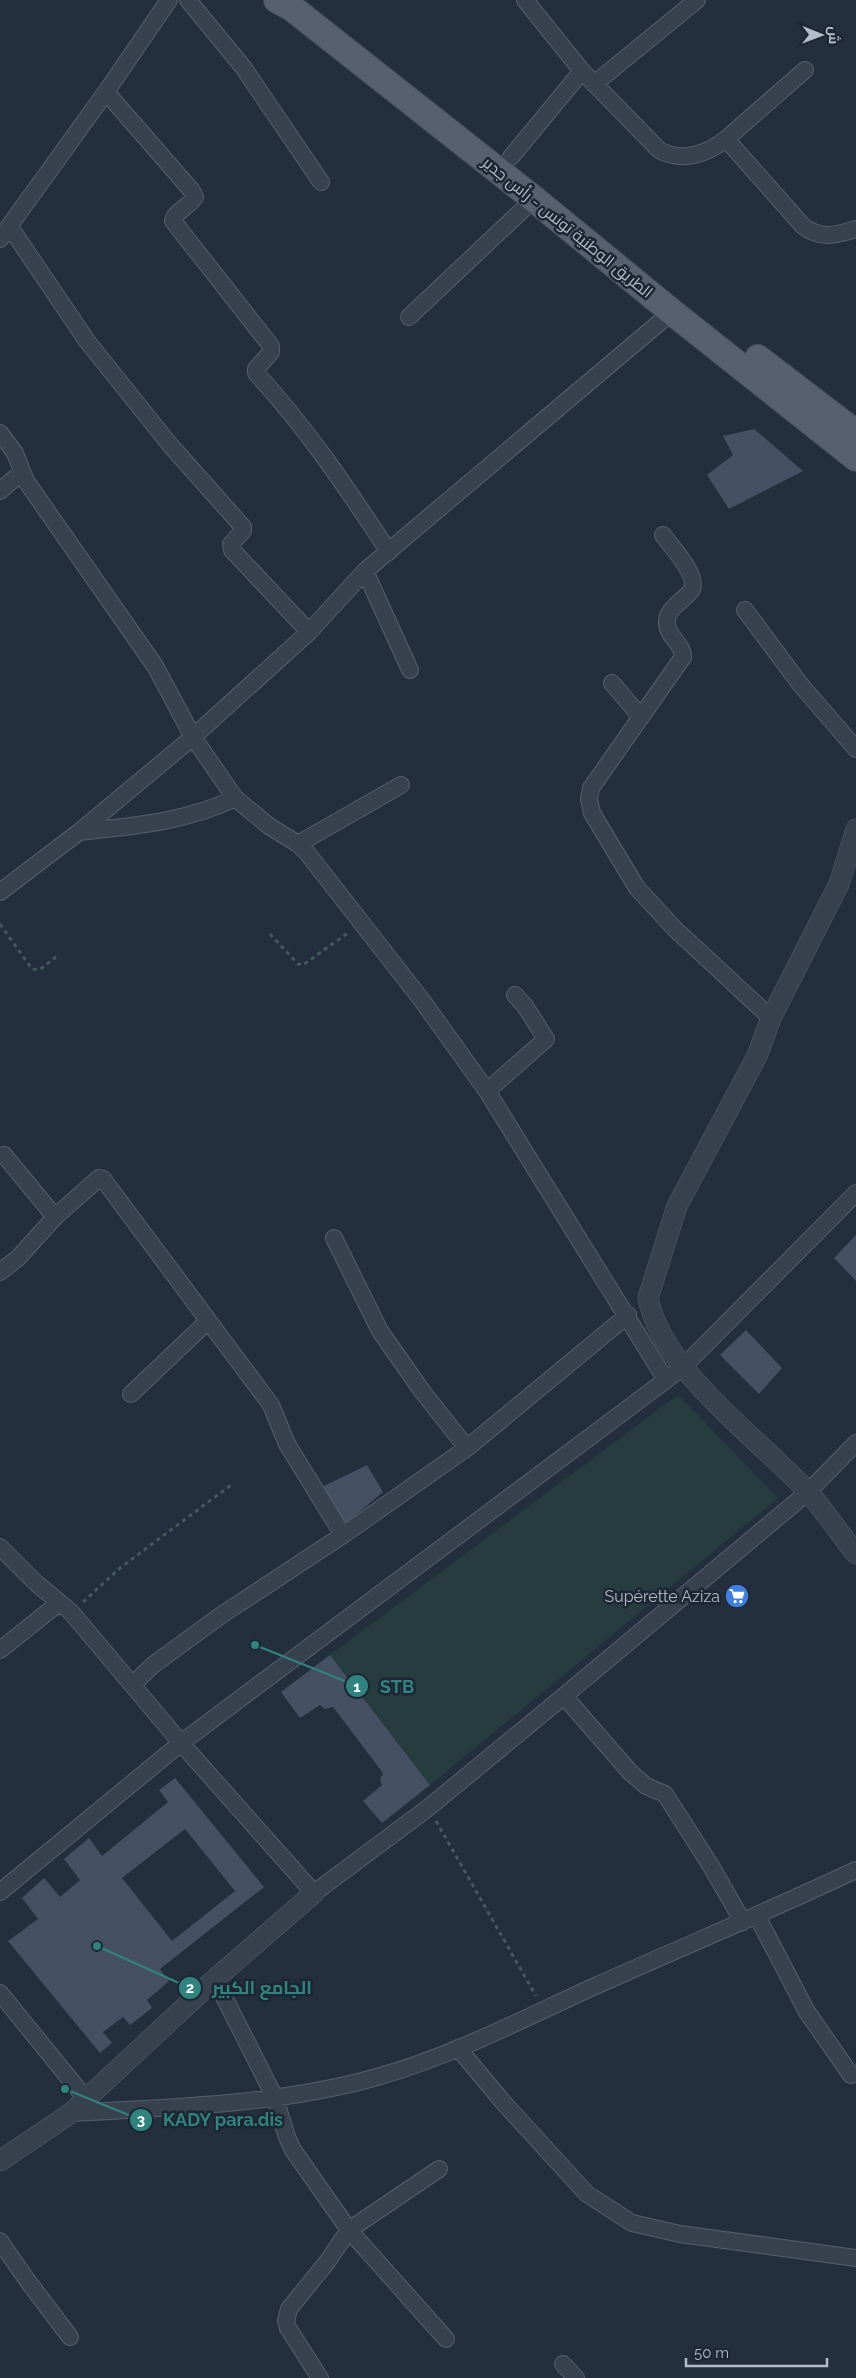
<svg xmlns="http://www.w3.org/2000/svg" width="856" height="2378" font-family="Raleway,Cairo,sans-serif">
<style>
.green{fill:#263c3f}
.building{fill:#455162;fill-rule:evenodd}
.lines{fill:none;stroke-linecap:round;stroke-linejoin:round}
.minor-casing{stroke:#565f6c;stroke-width:18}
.tertiary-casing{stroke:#565f6c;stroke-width:21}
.primary-casing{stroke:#414a57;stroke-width:28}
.path{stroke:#44595c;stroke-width:3;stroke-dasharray:4 4;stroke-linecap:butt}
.minor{stroke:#38414e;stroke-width:16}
.tertiary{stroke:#38414e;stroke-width:20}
.primary{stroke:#56606e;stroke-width:26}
.labels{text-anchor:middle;stroke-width:5;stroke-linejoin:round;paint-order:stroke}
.street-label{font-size:16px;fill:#b4bcc9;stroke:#1d2633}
.poi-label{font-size:16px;fill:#b4bcc9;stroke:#1d2633;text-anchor:end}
.leader{fill:none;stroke:#308480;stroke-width:2}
.callout-dot{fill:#308480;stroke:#1d2633;stroke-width:2}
.mark-label{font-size:15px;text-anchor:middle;font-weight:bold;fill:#fff}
.callout-label{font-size:18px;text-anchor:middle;font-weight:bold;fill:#308480;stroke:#1d2633;stroke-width:5;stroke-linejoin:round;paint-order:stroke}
</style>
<rect width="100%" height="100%" fill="#242f3e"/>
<path class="green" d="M 678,1395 L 778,1498 L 430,1785 L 330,1655 Z"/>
<path class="building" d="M 754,429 L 803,471 L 729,509 L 707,475 L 733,455 L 723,436 Z
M 856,1235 L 856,1281 L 834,1258 Z
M 746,1330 L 782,1368 L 759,1394 L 720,1355 Z
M 367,1465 L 383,1492 L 344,1525 L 320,1488 Z
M 330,1655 L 430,1785 L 382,1823 L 363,1801 L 382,1785 L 380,1779 L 383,1773 L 333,1707 L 325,1709 L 320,1705 L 300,1718 L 281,1692 Z
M 175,1778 L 264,1887 L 160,1969 L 169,1981 L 147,2000 L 152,2008 L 130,2025 L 123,2017 L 103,2032 L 112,2043 L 100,2053 L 8,1941 L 38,1919 L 22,1898 L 44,1878 L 60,1897 L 80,1880 L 64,1859 L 89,1838 L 102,1856 L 168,1802 L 159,1790 ZM 185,1829 L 235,1891 L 172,1941 L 122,1878 Z"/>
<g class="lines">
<g class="minor-casing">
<path id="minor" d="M 188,0 L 243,67 L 321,182
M 525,0 L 582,71 L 659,150 C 682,163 707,154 726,139 L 803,226 C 822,240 835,235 856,229
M 594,84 L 697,0
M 106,92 L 192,191 L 195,197 C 190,206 175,211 173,221 L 271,346 L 271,352 L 256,369 L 256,373 C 307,428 348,490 389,552
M 726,139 L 805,70
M 511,157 L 582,71
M 10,227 L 87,341 L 171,446 L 243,527 L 243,531 L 231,544 L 232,550 L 309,632
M 0,239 L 106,92 L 169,0
M 409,317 L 534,199
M 0,433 L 15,453 L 26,481 L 155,666 L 193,737 L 235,798 L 269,826 L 298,844 L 308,854 L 421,999 L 487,1091 L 666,1380
M 0,491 L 22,472
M 663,535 C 671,546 698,575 692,589 C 689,595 680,601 675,606 C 671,610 666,616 667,623 C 667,637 683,643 683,657 L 591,788 L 589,799 L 592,813 L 637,888 L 675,929 L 771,1018
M 365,571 L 410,670
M 745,610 L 800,684 L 856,749
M 612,683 L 640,716
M 79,832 C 132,826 187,822 235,798
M 298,844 L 401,785
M 0,892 L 79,832 L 193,737 L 309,632 L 365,571 L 672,312
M 487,1091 L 546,1039 L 525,1006 L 515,995
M 55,1217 L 99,1178 L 103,1179 L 271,1405 L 287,1444 L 343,1535
M 334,1238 L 380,1331 L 422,1391 L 467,1448
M 0,1272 L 18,1258 L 55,1217 L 4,1155
M 131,1394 L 208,1321
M 0,1547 L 36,1583 L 71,1612 L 181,1743 L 314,1893 L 428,1808 L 564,1696 L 808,1492 L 856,1443
M 0,1650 L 59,1603
M 133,1684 L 153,1665 L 220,1616 L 343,1535 L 467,1448 L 628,1315
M 564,1696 L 630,1772 L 646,1786 L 665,1794 L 711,1866 L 743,1922
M 0,1892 L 181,1743 L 682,1368 L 856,1193
M 757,1916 L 807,2012 L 851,2075
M 215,1979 L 275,2098 L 287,2137 L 293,2150 L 349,2230 L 446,2339
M 0,1993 L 86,2099
M 458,2048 L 503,2102 L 587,2194 L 632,2223 L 680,2234 L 856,2258
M 71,2113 C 173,2107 278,2105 377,2077 C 452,2056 523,2019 593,1987 C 680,1948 769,1911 856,1870
M 0,2241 L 27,2280 L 70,2337
M 563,2364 L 576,2378
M 320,2378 L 288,2328 L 286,2321 L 289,2309 L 327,2262 L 349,2230 L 439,2169"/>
</g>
<g class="tertiary-casing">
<path id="tertiary" d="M 856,829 L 839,884 L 771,1018 L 757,1056 L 677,1206 L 648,1298 C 662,1370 758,1438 807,1491 C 825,1511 840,1534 856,1554
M 0,2161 L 71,2113 L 215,1979 L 314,1893"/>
</g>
<g class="primary-casing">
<path id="primary" d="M 277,0 L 292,8 L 534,199 L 672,312 L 856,458
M 758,358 L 856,433"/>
</g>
<path class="path" d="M 0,924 L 32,969 L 39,970 L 56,957
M 270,934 L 298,964 L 303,965 L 349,932
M 83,1602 L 120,1568 L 231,1485
M 436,1821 L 536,1996"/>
<use href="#minor" class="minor"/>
<use href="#tertiary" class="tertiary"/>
<use href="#primary" class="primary"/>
</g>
<defs>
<g id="supermarket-disc" transform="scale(1.25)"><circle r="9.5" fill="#3f7fe0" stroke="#1d2633"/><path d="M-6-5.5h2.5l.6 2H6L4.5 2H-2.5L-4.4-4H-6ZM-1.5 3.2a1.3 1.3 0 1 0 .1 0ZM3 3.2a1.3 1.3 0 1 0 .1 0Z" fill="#fff"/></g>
</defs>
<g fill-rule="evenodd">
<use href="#supermarket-disc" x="737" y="1596"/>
</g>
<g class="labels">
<g class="street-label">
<text transform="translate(568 227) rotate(39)" y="6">الطريق الوطنية تونس - رأس جدير</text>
</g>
<g class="poi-label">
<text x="720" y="1602">Supérette Aziza</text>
</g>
</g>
<path class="leader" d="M255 1645L357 1686M97 1946L190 1988M65 2089L141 2120"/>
<g class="callout-dot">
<circle cx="255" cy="1645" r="5"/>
<circle cx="97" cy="1946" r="5"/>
<circle cx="65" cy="2089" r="5"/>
<circle cx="357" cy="1686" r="12"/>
<circle cx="190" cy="1988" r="12"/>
<circle cx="141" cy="2120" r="12"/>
</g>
<g class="mark-label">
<text x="357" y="1692">1</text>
<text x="190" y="1993">2</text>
<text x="141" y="2125">3</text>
</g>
<g class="callout-label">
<text x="397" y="1693">STB</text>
<text x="262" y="1994">الجامع الكبير</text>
<text x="223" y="2126">KADY para.dis</text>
</g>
<g transform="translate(821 35) rotate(91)" stroke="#1d2633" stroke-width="4" paint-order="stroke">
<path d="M0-4L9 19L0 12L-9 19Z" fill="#b4bcc9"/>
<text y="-8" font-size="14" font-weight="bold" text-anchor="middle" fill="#b4bcc9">ش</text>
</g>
<path d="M686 2358v8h141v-8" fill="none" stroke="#b4bcc9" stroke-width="2.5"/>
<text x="694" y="2358" font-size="15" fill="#b4bcc9" stroke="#1d2633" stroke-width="4" paint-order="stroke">50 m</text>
</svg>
